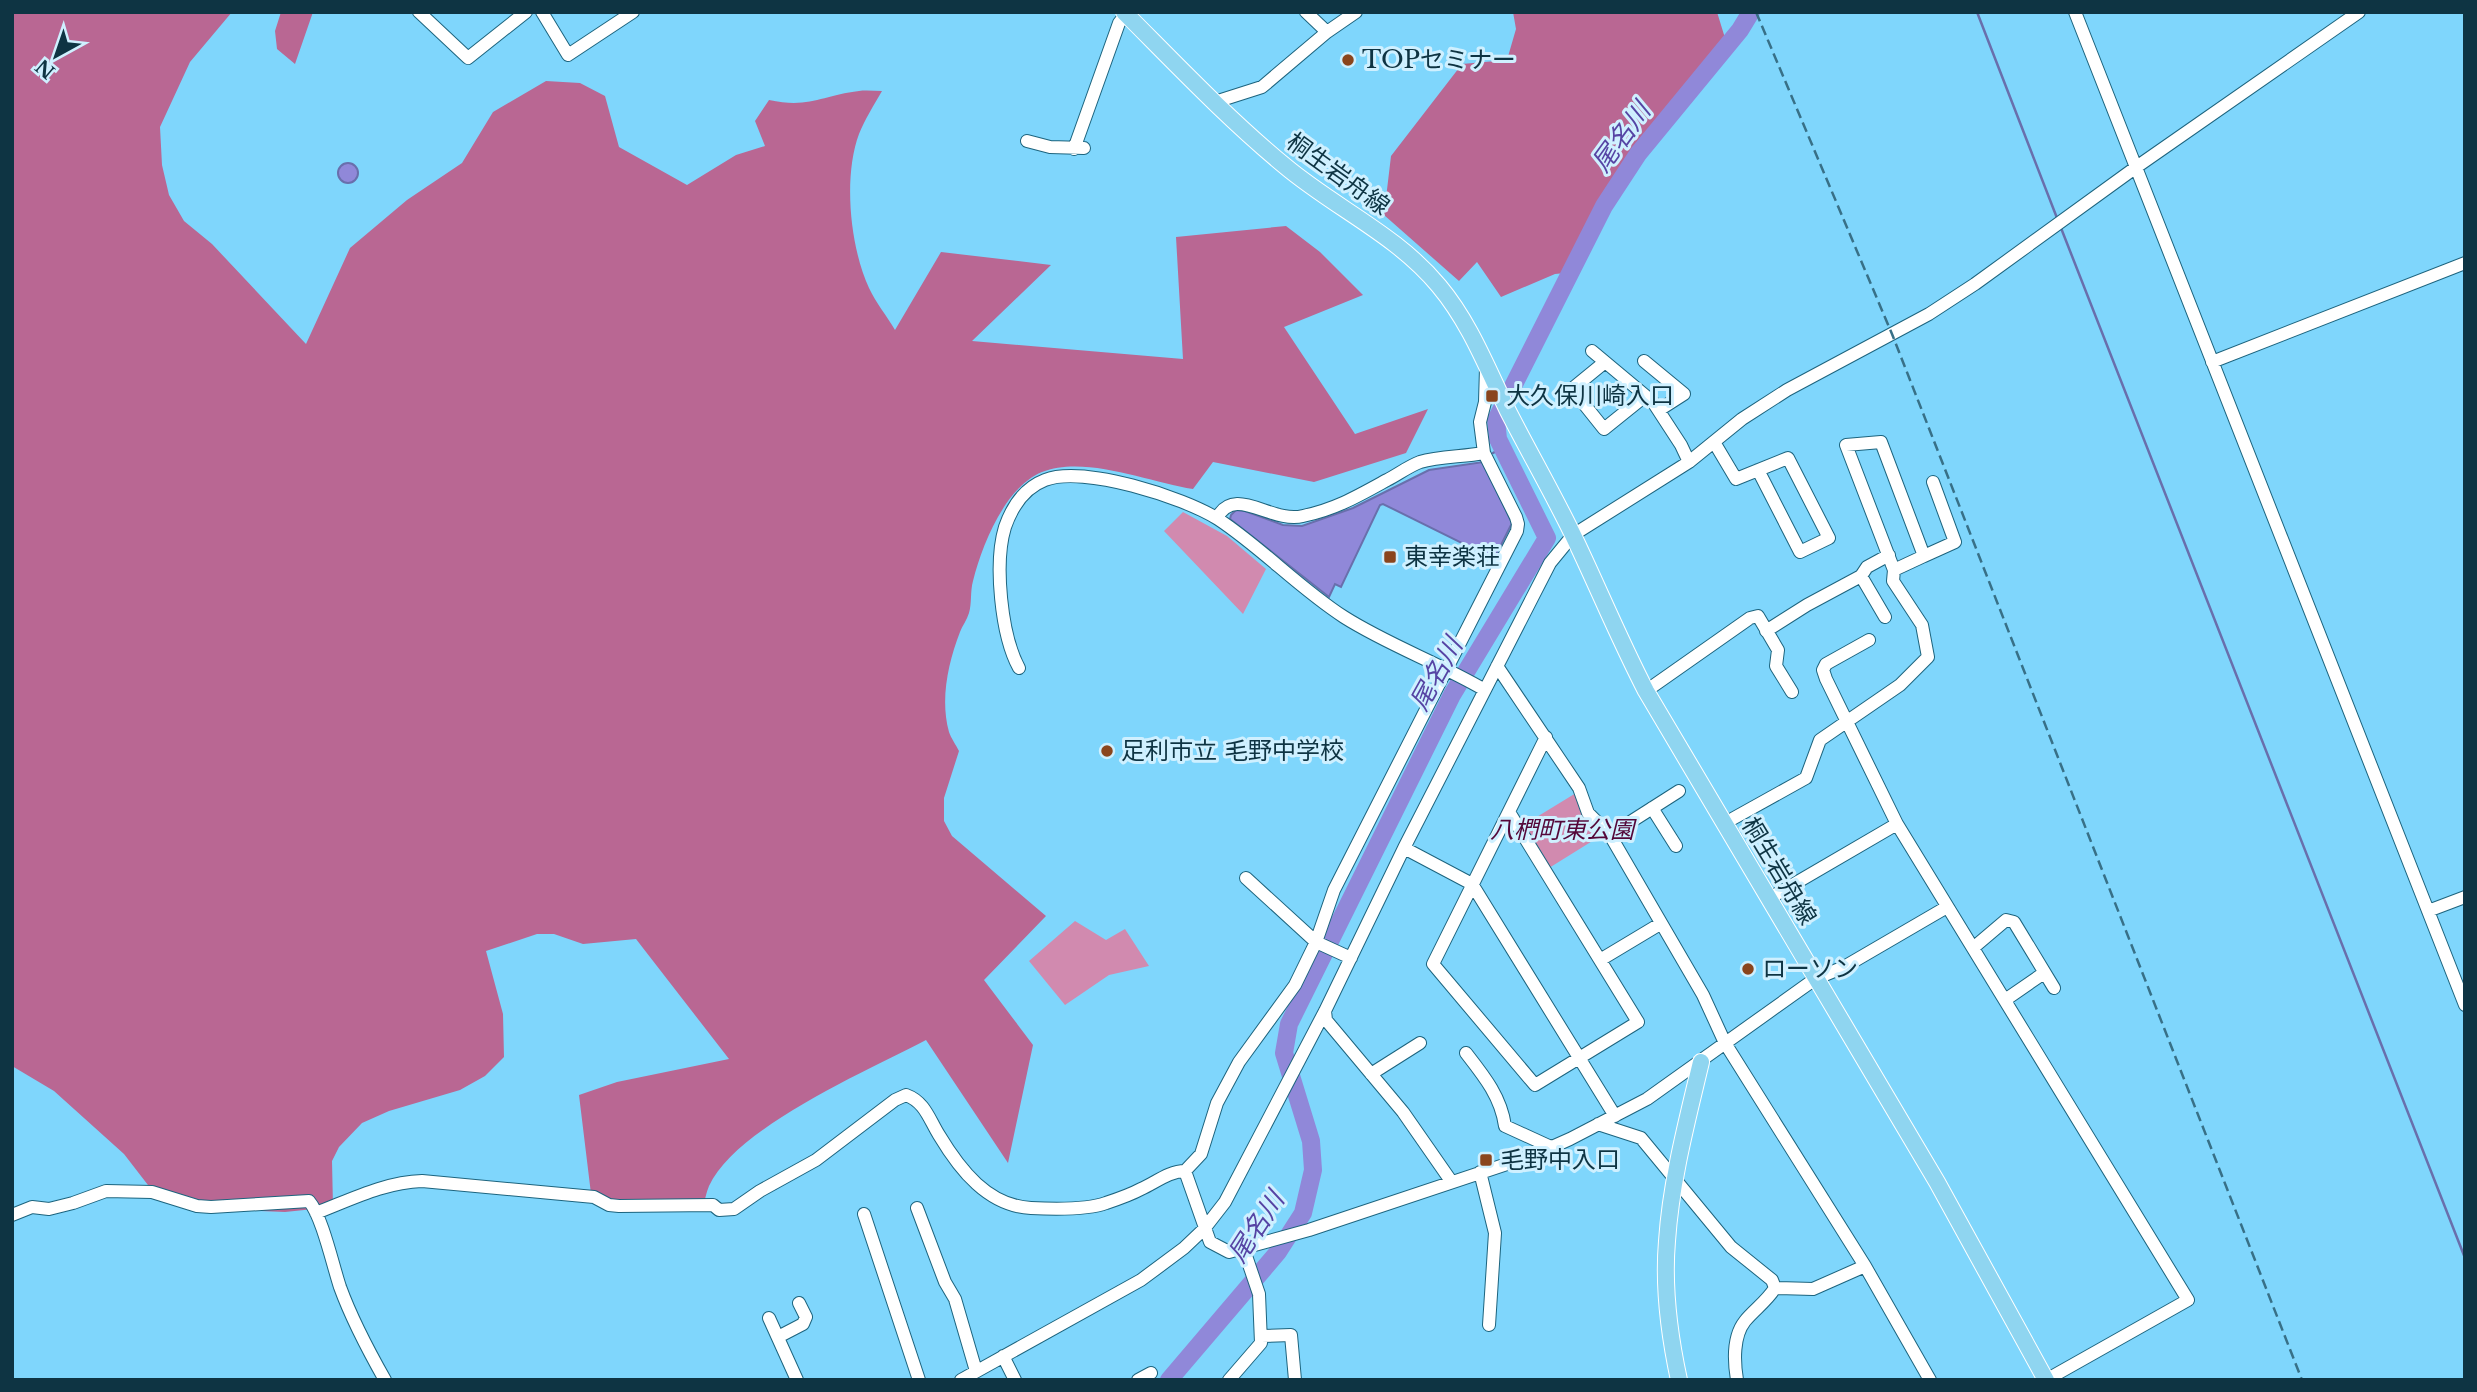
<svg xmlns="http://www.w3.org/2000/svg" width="2477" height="1392" font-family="'Libre Baskerville','Noto Sans JP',serif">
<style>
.green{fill:#d18aaf}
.forest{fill:#b96793}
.water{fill:#9088d9;stroke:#696fac;stroke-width:2}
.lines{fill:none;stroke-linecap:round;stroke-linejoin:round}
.stream{stroke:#696fac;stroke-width:2.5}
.river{stroke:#9088d9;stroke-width:18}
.minor-casing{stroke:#1d647e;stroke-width:14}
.major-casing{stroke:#fff;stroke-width:18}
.minor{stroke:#fff;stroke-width:12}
.major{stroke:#8fd5f0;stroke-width:16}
.rail{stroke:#387087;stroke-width:2.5;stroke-dasharray:10 5;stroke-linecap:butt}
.poi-dot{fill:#8a451d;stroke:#cff0ff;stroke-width:2.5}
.labels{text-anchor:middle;stroke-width:6;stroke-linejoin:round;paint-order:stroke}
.poi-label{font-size:24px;fill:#0e3443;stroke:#cff0ff;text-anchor:start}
.street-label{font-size:24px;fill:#0e3443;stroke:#cff0ff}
.park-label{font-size:24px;font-style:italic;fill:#540739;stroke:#cff0ff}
.water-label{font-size:26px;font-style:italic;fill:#5644a4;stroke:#cff0ff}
</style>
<rect width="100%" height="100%" fill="#7fd6fc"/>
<path class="green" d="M 1183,512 L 1227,536 L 1266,569 L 1243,614 L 1164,531 Z
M 1576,793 L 1602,835 L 1549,868 L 1522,826 Z
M 1075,921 L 1106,940 L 1125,929 L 1149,966 L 1109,975 L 1065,1005 L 1029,961 Z"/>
<path class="forest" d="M 12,12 L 232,12 L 190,62 L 160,127 L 162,165 L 169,195 L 184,221 L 212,244 L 306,344 L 350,248 L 407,200 L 462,163 L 493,112 L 546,81 L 580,83 L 605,96 L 619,147 L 687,185 L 736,155 L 765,146 L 755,121 L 769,100 C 810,109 822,95 859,91 C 866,90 874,91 882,91 C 874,105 865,119 859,134 C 843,177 850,247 869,288 C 876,303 887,316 895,330 L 941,252 L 1051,265 L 972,341 L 1183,359 L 1176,237 L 1286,226 L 1320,252 L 1363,295 L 1284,327 L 1355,434 L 1428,409 L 1406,453 L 1314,482 L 1213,462 L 1193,489 C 1149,482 1085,455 1042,472 C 1005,487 982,545 973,581 C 970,592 972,603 969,613 C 967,620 962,626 960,632 C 948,663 940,700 949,732 C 951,738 956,745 959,751 L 944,798 L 944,821 L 952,836 L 1046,916 L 984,980 L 1033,1045 L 1008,1163 L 926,1040 C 869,1070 736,1127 709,1186 C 706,1193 705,1200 703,1207 L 592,1202 L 579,1095 L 617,1082 L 729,1059 L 636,939 L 583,944 L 554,934 L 537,934 L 486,951 L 503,1014 L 504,1057 L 485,1076 L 460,1090 L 389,1111 L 362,1123 L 339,1147 L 332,1161 L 333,1207 L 285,1212 L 233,1210 L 158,1198 L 124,1154 L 54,1091 L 12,1066 Z
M 281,12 L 313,12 L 295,64 L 277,49 L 275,31 Z
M 1513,12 L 1717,12 L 1725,38 L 1620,173 L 1600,204 L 1565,273 L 1555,274 L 1501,297 L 1477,262 L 1459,281 L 1384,215 L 1391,156 L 1462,64 L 1507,60 L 1516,29 Z"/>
<path class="water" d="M338 173a10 10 0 1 1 20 0a10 10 0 1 1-20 0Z
M 1483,462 L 1512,523 L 1494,559 L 1383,504 L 1380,505 L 1341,587 L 1335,584 L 1329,597 L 1230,519 L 1231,515 L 1236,510 L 1245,511 L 1283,525 L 1302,526 L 1353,508 L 1429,470 Z"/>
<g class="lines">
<path class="stream" d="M 1977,12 L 2057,218
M 2061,228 L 2465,1258
M 1493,453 L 1502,448"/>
<path class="river" d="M 1169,1380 L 1278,1252 L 1303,1213 L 1313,1170 L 1311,1141 L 1284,1053 L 1289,1024 L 1452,695 L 1547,538 L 1498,439 L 1496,420 L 1604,206 L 1638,154 L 1740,30 L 1751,12"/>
<g class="minor-casing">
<path id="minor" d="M 419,12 L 468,58 L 526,12
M 542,12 L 568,55 L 633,12
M 1306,12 L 1327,32
M 2075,12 L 2465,1005
M 1215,102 L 1262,87 L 1327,32 L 1356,12
M 1027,141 L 1050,147 L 1084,148
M 1074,149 L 1119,23 L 1126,14
M 1592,351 L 1653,402 L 1681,445 L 1689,462
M 1644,361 L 1684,394 L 1659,410
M 1605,362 L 1572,389 L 1604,429 L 1645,396
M 2212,362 L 2465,263
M 1714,442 L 1736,479 L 1788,458 L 1829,538 L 1800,552 L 1758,470
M 1217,518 C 1235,484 1271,524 1303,516 C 1336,509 1358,496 1387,480 C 1397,475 1409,466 1420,462 C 1439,456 1463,457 1484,453
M 1924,556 L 1955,542 L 1933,482
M 1861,576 L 1885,617
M 1766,631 L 1807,605 L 1861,576 L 1867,567 L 1889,555
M 1869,640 L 1826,664 L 1823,670 L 1826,679 L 1897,824 L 2188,1300 L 2046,1380
M 1497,666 L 1579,788 L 1588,813 L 1610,835 L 1703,995 L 1725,1043 L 1865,1266 L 1930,1380
M 1019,668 C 1001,635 994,563 1005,527 C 1012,507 1024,488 1045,480 C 1083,465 1183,497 1218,519 C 1262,548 1299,588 1344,617 C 1388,645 1439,663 1485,690
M 1646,691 L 1750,618 L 1758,616 L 1778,650 L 1776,666 L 1792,692
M 1652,808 L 1676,846
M 1509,812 L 1638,1022 L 1535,1085 L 1433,964 L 1546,737
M 1725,823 L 1806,778 L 1820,740 L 1900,685 L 1928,657 L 1922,625 L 1893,581 L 1894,570 L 1846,445 L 1881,442 L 1924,556 L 1894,570
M 1610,835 L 1679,791
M 1404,848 L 1472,884 L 1615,1116
M 1246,878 L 1316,942 L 1351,958
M 1770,898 L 1897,824
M 2428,911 L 2465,897
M 1973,948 L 2006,920 L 2014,922 L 2054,988
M 1600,960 L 1660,924
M 2005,1000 L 2044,973
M 1325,1011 L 1326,1020 L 1403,1112 L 1451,1181
M 1466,1053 C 1484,1076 1501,1097 1505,1126 L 1551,1147
M 1371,1074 L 1420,1043
M 1598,1124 L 1641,1138 L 1731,1247 L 1772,1280 L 1775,1288
M 1185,1171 L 1210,1242 L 1229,1252 L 1309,1230 L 1534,1155 L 1570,1139 L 1647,1099 L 1815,979 L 1844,967 L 1947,907
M 1480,1172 L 1495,1233 L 1489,1325
M 917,1208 L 945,1282 L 955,1299 L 976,1371
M 316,1213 C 350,1200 385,1182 422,1181 L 594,1197 L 609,1205 L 619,1206 L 713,1205 L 719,1210 L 734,1209 L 760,1191 L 816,1160 L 895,1100 L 906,1095 C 925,1102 929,1119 939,1135 C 960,1170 988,1206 1031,1208 C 1052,1209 1087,1210 1106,1203 C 1118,1199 1130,1195 1141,1189 C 1155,1183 1169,1171 1185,1171 L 1201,1154 L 1217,1103 L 1239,1062 L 1295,985 L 1316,942 L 1334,890 L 1517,531 L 1518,524 L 1516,517 L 1484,453 L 1480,422 L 1485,402 L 1486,368
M 864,1214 L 919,1380
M 12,1215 L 32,1207 L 49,1209 L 73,1203 L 106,1191 L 152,1192 L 197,1206 L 211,1207 L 309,1201 C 322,1216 333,1266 340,1287 C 352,1320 368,1350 385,1380
M 1775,1288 L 1813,1289 L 1865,1266
M 769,1318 L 797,1380
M 1261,1336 L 1291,1335 L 1295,1380
M 778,1337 L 803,1324 L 806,1317 L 799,1303
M 1003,1356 L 1015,1380
M 961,1380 L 1141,1280 L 1184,1248 L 1204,1229 L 1225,1202 L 1325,1011 L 1404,848 L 1550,563 L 1573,535 L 1689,462 L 1742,419 L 1787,390 L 1929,314 L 1975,284 L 2135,168 L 2359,12
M 1138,1380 L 1151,1373
M 1229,1380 L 1261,1343 L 1259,1294 L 1244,1250
M 1737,1380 C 1734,1362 1733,1336 1745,1321 C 1754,1310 1767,1301 1775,1288"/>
</g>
<g class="major-casing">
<path id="major" d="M 1124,12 C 1176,64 1228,119 1285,166 C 1335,208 1397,235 1439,286 C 1470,323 1487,368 1508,411 C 1529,452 1552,492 1572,533 C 1597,585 1619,639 1646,691 L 1937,1182 L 2046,1380
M 1679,1380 C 1669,1334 1663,1288 1667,1241 C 1671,1181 1687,1121 1701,1062"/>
</g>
<use href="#minor" class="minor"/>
<use href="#major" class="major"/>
<path class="rail" d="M 1756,12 L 1892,334 L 2302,1380"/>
</g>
<g class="poi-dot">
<circle cx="1348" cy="60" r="7"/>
<rect x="1485" y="389" width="14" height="14" rx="3.5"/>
<rect x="1383" y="550" width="14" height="14" rx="3.5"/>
<circle cx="1107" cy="751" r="7"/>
<circle cx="1748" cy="969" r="7"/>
<rect x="1479" y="1153" width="14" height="14" rx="3.5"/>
</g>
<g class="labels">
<g class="poi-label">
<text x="1362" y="68">TOPセミナー</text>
<text x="1506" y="404">大久保川崎入口</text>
<text x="1404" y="565">東幸楽荘</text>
<text x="1121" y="759">足利市立 毛野中学校</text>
<text x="1762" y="977">ローソン</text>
<text x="1500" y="1168">毛野中入口</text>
</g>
<g class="street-label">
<text transform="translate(1338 174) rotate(36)" y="8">桐生岩舟線</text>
<text transform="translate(1779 871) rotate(59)" y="8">桐生岩舟線</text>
</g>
<g class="park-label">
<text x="1562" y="838">八椚町東公園</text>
</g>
<g class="water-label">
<text transform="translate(1621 137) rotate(-54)" y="9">尾名川</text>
<text transform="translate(1436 674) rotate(-61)" y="9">尾名川</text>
<text transform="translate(1256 1227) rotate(-57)" y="9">尾名川</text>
</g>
</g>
<rect width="2477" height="1392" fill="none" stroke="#0e3443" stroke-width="28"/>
<g transform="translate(56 56) rotate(220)" stroke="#cff0ff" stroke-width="5" paint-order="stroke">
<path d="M0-5L12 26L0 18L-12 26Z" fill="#0e3443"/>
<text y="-10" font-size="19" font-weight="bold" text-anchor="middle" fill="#0e3443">N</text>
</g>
</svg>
